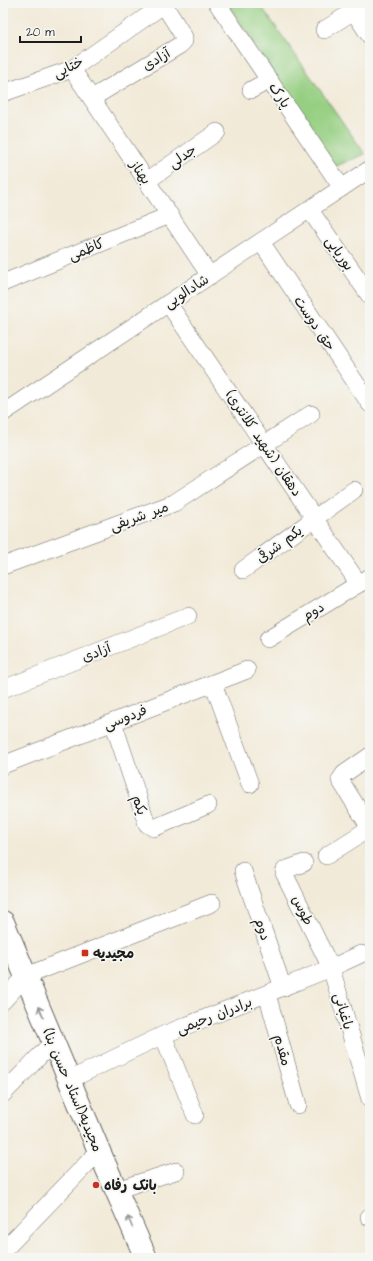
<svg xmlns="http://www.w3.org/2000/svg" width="373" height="1261" font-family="'Architects Daughter','Playpen Sans Arabic',sans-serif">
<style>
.green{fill:#96cf82;stroke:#59764f}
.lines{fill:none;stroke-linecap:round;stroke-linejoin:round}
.street-casing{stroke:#67645e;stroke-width:18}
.secondary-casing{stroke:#67645e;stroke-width:24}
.street{stroke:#fff;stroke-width:17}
.secondary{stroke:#fff;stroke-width:22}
.oneway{stroke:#999}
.poi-dot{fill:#c8321e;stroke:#f6f6f2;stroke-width:1.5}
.labels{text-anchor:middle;stroke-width:3.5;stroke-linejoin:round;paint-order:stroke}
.street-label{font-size:14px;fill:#1c1c1c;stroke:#f6f6f2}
.poi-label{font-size:14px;font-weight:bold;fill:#1c1c1c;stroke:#f6f6f2;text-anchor:start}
</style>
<rect width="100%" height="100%" fill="#f6f6f2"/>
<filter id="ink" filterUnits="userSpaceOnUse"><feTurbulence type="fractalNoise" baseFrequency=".025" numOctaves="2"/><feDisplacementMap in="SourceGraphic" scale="8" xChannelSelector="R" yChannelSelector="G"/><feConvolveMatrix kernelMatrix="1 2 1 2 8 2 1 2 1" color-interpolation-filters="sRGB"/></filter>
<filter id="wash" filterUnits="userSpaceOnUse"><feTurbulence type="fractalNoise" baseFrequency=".012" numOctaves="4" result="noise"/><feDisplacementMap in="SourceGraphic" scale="16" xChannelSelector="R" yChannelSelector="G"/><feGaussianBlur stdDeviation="0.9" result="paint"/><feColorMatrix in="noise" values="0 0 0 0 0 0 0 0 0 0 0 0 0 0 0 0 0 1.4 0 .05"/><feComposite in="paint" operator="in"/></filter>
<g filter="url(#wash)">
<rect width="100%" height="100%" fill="#f2ead8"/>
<path class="green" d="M 227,3 L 259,3 L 365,154 L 334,167 Z"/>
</g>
<g filter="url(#ink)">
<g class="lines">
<g class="street-casing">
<path id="street" d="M 217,3 L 342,188
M 348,3 L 370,36
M 324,30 L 366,3
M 72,69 L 210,276
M 251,90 L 270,80
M 3,93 L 72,69 L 166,3
M 92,98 L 180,45 L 184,41 L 184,37 L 164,5
M 147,181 L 217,132
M 309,209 L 370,296
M 261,242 L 370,404
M 3,283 L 170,215
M 168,303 L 359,584
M 3,413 L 370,169
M 3,566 L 174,503 L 311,414
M 243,570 L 354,490
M 268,639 L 370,577
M 213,683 L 250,784
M 3,689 L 188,616
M 113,722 L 147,824 L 154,828 L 208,805
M 370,756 L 344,774 L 340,780 L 370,828
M 3,765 L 247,670
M 326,856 L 370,828
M 304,863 L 285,870 L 284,873 L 331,968 L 370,1099
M 243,871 L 283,988
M 267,994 L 298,1105
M 3,1001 L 26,976 L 212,903
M 163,1035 L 195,1115
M 69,1080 L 163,1035 L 331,968 L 361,954
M 3,1094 L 53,1042
M 116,1190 L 176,1171
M 369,1217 L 370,1217
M 3,1251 L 99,1151"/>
</g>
<g class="secondary-casing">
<path id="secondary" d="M 3,922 L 99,1151 L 146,1258"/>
</g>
<use href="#street" class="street"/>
<use href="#secondary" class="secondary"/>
</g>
<defs><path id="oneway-shaft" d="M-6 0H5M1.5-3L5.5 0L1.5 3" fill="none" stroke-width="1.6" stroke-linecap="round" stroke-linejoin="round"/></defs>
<g class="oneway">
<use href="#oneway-shaft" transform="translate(41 1012) rotate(-113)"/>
<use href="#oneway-shaft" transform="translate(130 1222) rotate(-113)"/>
</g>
</g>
<g class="poi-dot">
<rect x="81" y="949" width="8" height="8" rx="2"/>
<circle cx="96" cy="1185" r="4"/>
</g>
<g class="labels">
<g class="street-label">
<text transform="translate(156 59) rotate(-31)" y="5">آزادی</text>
<text transform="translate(68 67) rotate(-26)" y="5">ختایی</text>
<text transform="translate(280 95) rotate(56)" y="5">پارک</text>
<text transform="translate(182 156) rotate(-35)" y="5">جدلی</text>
<text transform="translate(141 172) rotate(56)" y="5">بهناز</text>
<text transform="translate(86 249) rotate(-22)" y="5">کاظمی</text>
<text transform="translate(340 253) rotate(55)" y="5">بوریایی</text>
<text transform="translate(186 291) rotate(-33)" y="5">شادالویی</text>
<text transform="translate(315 323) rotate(56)" y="5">حق دوست</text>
<text transform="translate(264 443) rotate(56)" y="5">دهقان (شهید کلانتری)</text>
<text transform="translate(139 516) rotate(-20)" y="5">میر شریفی</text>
<text transform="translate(279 544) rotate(-36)" y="5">یکم شرقی</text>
<text transform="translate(313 611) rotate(-31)" y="5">دوم</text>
<text transform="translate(96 652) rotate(-21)" y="5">آزادی</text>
<text transform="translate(125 717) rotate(-21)" y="5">فردوسی</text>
<text transform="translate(140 805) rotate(72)" y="5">یکم</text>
<text transform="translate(303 910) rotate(64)" y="5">طوس</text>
<text transform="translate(263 929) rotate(71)" y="5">دوم</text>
<text transform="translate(344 1011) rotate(74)" y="5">باغبانی</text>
<text transform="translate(214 1015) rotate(-21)" y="5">برادران رحیمی</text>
<text transform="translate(283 1050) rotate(75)" y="5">مقدم</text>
<text transform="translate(73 1090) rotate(67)" y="5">مجیدیه(استاد حسن بنا)</text>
</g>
<g class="poi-label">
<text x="93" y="958">مجیدیه</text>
<text x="104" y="1190">بانک رفاه</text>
</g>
</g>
<rect width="373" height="1261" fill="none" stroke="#f6f6f2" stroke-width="16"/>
<path d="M20 36v6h61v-6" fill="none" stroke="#1c1c1c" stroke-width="2"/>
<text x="26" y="36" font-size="12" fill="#1c1c1c" stroke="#f6f6f2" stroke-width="3" paint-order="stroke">20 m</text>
</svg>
